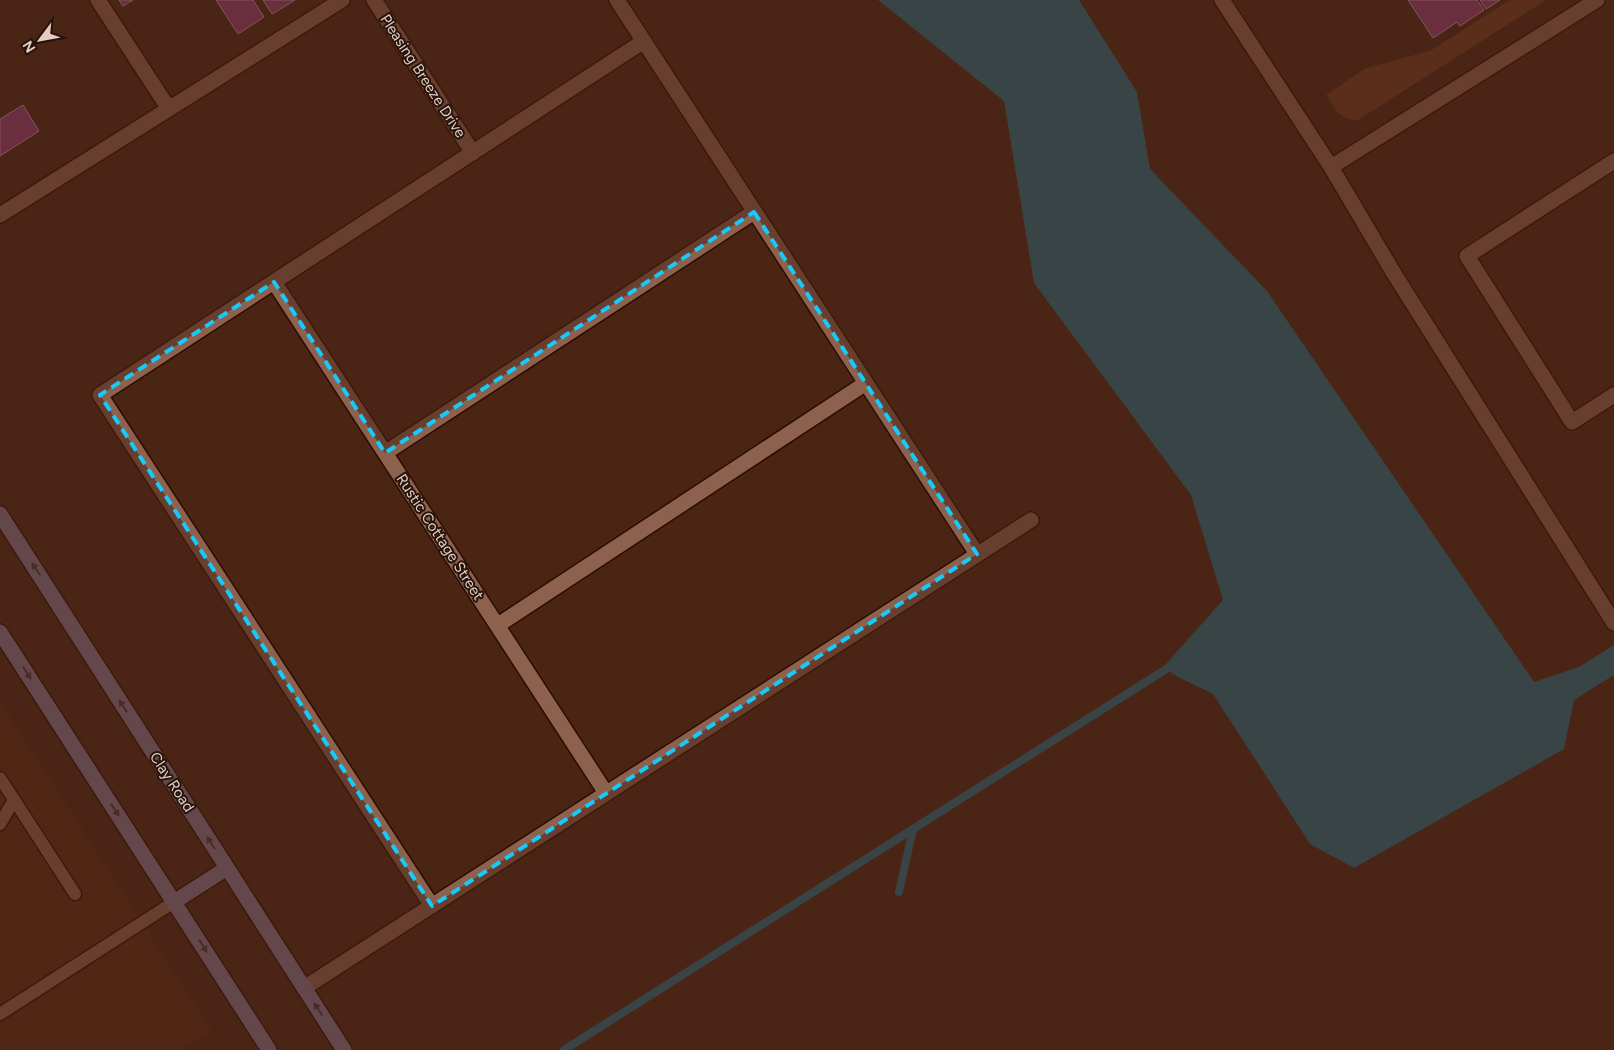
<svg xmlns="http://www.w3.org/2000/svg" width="1614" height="1050" font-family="Figtree,sans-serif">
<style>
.built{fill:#572a16}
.green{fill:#6e3b24}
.water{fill:#226a82}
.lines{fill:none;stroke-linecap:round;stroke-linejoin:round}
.stream{stroke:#226a82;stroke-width:8}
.building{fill:#903b71;stroke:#bf92ac}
.lane-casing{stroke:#2f0c00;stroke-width:15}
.street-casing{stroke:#2f0c00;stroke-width:18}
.primary-casing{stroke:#2f0c00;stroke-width:18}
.lane{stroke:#8c614e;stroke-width:12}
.street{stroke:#8c614e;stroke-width:15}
.primary{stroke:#84728f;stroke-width:15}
.oneway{fill:#46353a}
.marked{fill:none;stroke:#16cafb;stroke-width:4;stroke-dasharray:10 6;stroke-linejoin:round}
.labels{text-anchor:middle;stroke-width:4;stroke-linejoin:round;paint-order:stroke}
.street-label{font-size:15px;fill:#e5ccc2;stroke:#25140c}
</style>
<rect width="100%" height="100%" fill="#4b2514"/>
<path class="built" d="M 0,701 L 212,1031 L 183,1050 L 0,1050 Z"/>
<path class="green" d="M 1510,0 L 1546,0 L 1358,120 C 1340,120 1335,109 1326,95 L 1366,68 L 1430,51 Z"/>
<path class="water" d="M 878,0 L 1079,0 L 1137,92 L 1150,169 L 1267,291 L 1534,682 L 1579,667 L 1614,645 L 1614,675 L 1574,700 L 1564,749 L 1354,868 L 1310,844 L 1213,694 L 1172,674 L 1166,664 L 1223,600 L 1191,495 L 1034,283 L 1004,101 Z"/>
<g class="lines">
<path class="stream" d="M 899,892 L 913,829 L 1168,668
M 564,1050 L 913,829"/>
</g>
<path class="building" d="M 119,0 L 133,0 L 123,6 Z
M 216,0 L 253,0 L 264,17 L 238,34 Z
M 263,0 L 295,0 L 272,14 Z
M 1408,0 L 1477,0 L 1484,10 L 1460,26 L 1457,22 L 1433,38 Z
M 1480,0 L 1500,0 L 1486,9 Z
M 23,105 L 39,131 L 0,156 L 0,119 Z"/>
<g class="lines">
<g class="lane-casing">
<path id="lane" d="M 0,778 L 75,894
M 0,824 L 14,800
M 0,1014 L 174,902"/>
</g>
<g class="street-casing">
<path id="street" d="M 98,0 L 169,109
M 374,0 L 473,153
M 617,0 L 977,554
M 1222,0 L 1331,167 L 1597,0
M 1614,161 L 1467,256 L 1572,422 L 1614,395
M 1331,167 L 1393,272 L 1614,623
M 0,215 L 342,0
M 274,282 L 606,793
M 385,453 L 754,212
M 498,625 L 866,383
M 432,906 L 100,395 L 644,41
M 304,988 L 1031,520"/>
</g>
<g class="primary-casing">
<path id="primary" d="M 0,514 L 344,1050
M 0,632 L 269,1050
M 174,902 L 227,868"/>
</g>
<use href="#lane" class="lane"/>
<use href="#street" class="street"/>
<use href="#primary" class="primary"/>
</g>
<defs><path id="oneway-solid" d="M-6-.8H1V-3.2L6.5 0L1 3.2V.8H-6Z" transform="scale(1.25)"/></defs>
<g class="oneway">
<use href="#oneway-solid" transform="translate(36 569) rotate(-123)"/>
<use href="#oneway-solid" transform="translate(27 673) rotate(57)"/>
<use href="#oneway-solid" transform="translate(123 706) rotate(-123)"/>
<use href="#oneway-solid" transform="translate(115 810) rotate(57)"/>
<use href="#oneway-solid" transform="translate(211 843) rotate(-123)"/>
<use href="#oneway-solid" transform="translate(203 946) rotate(58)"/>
<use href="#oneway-solid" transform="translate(318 1009) rotate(-123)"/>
</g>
<path d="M0 0H1614V1050H0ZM 754,212 L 977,554 L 432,906 L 100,395 L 274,282 L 385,453 Z" fill="#4b2514" fill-opacity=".55" fill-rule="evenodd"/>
<path class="marked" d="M 754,212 L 977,554 L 432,906 L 100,395 L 274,282 L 385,453 Z"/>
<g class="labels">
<g class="street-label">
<text transform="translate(423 76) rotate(57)" y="5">Pleasing Breeze Drive</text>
<text transform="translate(440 537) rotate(57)" y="5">Rustic Cottage Street</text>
<text transform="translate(172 782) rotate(57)" y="5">Clay Road</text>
</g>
</g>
<g transform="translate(40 40) rotate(238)" stroke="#25140c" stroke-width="4" paint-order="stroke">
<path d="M0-4L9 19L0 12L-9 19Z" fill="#e5ccc2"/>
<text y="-8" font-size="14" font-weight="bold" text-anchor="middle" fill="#e5ccc2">N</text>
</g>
</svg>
